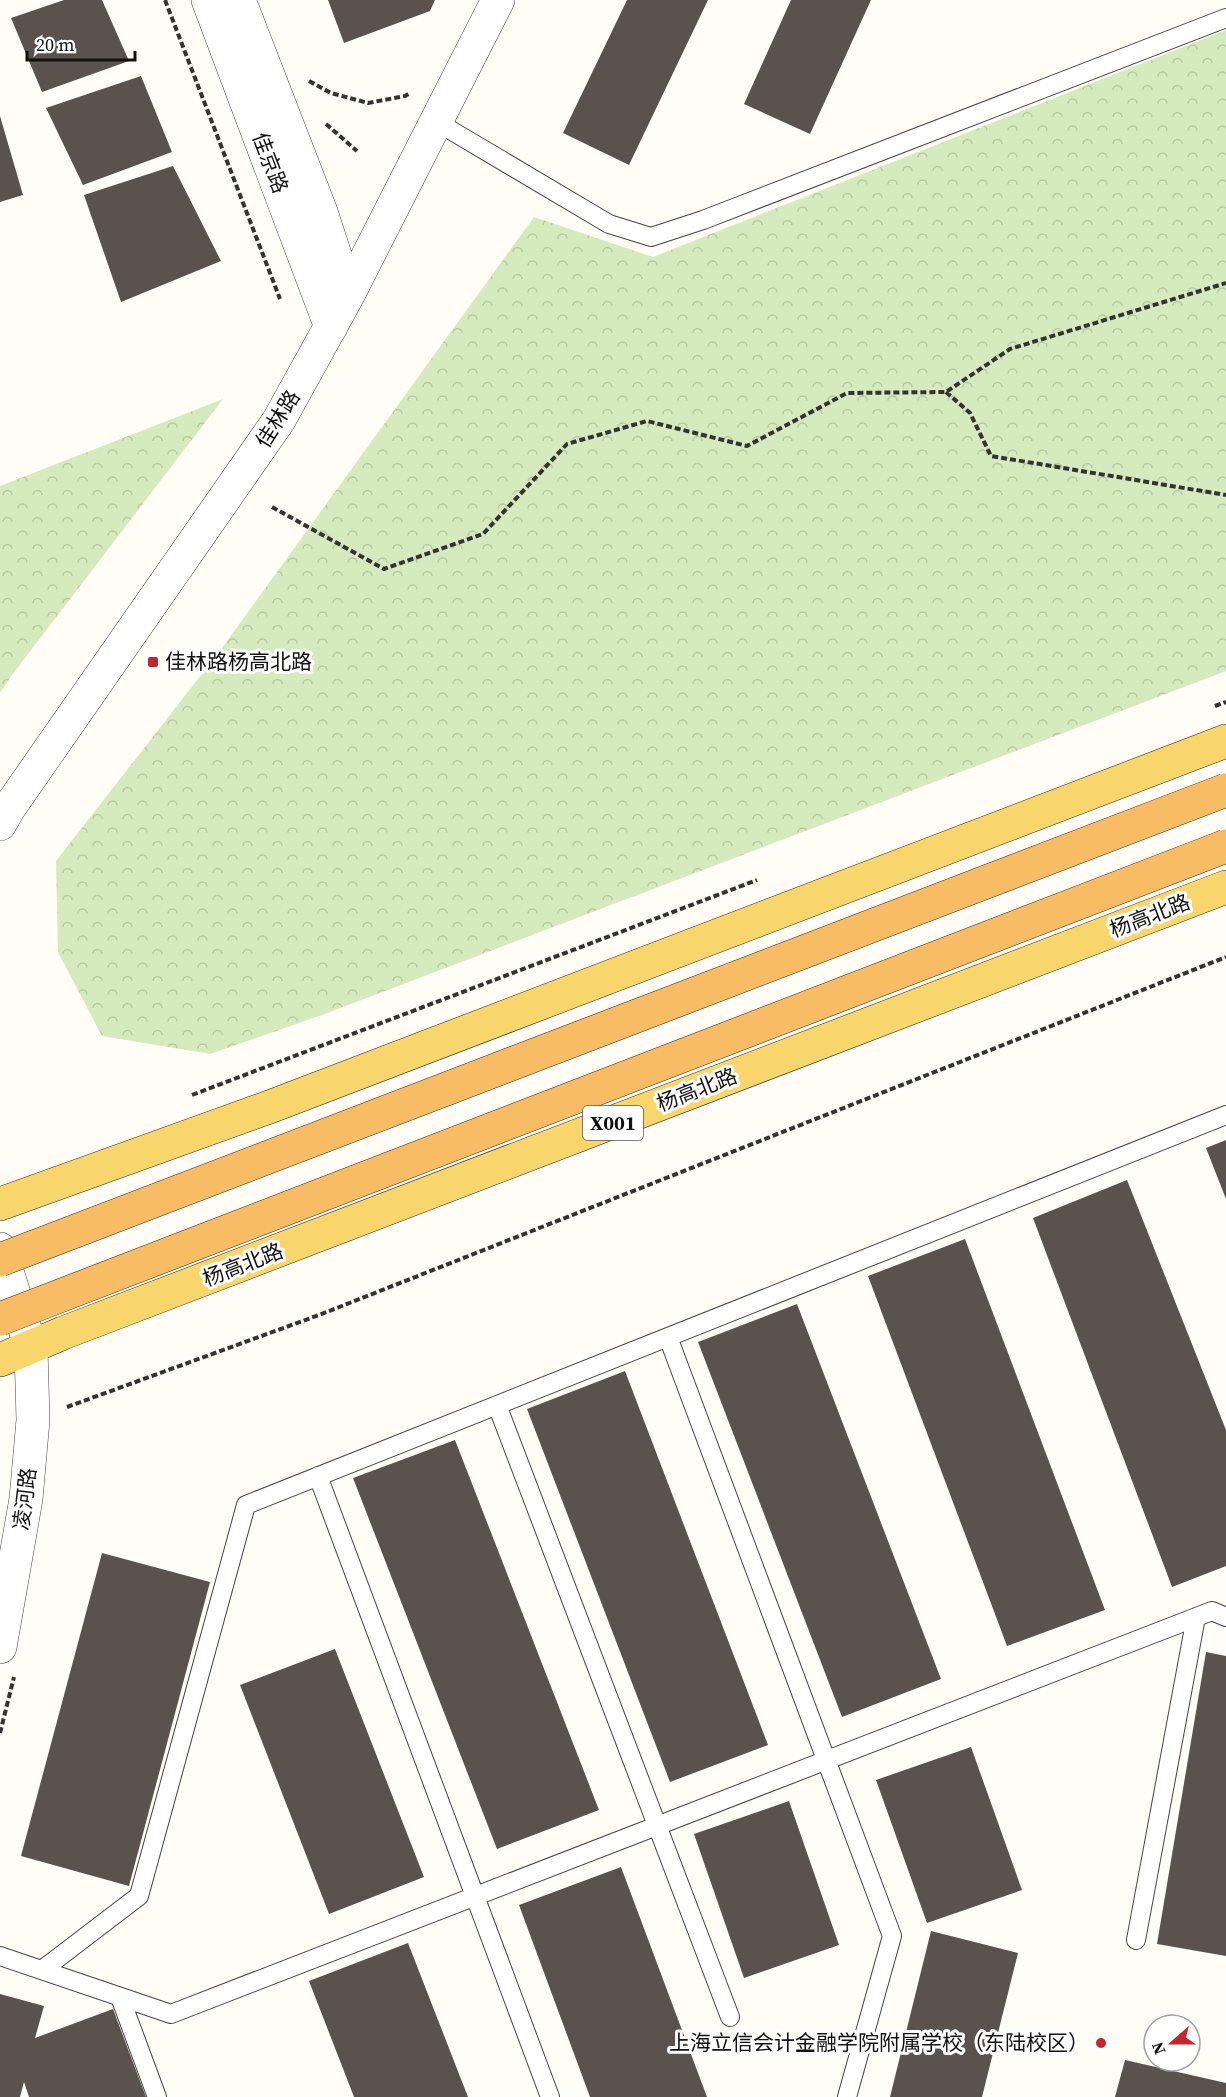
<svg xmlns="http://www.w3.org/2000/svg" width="1226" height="2097" font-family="'Source Serif 4','Noto Sans SC',serif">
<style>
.park{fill:url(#park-crowns)}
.building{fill:#5a524d}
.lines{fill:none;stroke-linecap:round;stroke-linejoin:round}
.service-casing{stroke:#444;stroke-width:20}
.tertiary-casing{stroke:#444;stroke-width:34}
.primary-casing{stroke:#222;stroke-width:34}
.path{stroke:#333;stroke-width:4;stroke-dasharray:6 3;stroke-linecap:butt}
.service{stroke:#fff;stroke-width:18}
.tertiary{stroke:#fff;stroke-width:33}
.primary{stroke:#f9d66b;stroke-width:33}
.trunk-bridge-casing{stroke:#222;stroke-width:34;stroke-linecap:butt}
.trunk-bridge{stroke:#f7bc64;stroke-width:33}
.poi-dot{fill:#c4262e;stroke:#fff;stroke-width:2}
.labels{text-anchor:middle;stroke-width:6;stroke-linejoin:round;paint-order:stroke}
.shield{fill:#fff;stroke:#585858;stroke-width:1.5}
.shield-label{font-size:20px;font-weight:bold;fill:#111}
.street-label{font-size:21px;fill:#111;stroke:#fff}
.poi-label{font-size:21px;fill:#111;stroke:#fff;text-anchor:start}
</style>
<defs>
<pattern id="park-crowns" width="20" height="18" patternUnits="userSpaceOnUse" patternTransform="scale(1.5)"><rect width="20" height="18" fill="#d5ebbd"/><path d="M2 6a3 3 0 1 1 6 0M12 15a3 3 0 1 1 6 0" fill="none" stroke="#b6c8a1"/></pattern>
</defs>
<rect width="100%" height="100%" fill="#fffdf5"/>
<path class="park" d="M 1226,30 L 1226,671 L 322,1015 L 210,1054 L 102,1036 L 58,952 L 56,861 L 219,652 L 534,217 L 653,257 Z
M 223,399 L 12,675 L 0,693 L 0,486 Z"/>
<path class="building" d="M 64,0 L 102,0 L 129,61 L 42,92 L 11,18 Z
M 328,0 L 435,0 L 430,11 L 344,43 Z
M 627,0 L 708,0 L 629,165 L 563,133 Z
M 791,0 L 871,0 L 810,134 L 744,104 Z
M 141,76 L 172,152 L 83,185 L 46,108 Z
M 0,116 L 23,195 L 0,202 Z
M 173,166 L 221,261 L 121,302 L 84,195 Z
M 1226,1140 L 1226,1199 L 1206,1148 Z
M 1127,1180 L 1226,1430 L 1226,1566 L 1172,1587 L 1033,1218 Z
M 965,1239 L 1105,1610 L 1007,1646 L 868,1276 Z
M 797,1304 L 941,1679 L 842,1717 L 698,1342 Z
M 625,1371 L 768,1745 L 670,1782 L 527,1409 Z
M 455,1440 L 599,1810 L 497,1849 L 353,1478 Z
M 102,1553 L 210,1582 L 129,1886 L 21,1856 Z
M 335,1649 L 424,1877 L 329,1914 L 240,1685 Z
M 1206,1652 L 1226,1656 L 1226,1956 L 1157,1944 Z
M 971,1747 L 1022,1890 L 927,1923 L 876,1780 Z
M 789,1801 L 839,1945 L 744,1978 L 694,1834 Z
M 621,1867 L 707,2097 L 590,2097 L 519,1905 Z
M 931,1931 L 1018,1953 L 982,2097 L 890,2097 Z
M 408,1943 L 468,2097 L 354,2097 L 309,1981 Z
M 0,1994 L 44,2006 L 35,2038 L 113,2009 L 146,2097 L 29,2097 L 24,2082 L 20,2097 L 0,2097 Z
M 1125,2060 L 1226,2083 L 1226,2097 L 1115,2097 Z"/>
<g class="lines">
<g class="service-casing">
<path id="service" d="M 437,122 L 609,224 L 651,237 L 703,220 L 1226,18
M 668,1337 L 892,1936 L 847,2097
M 497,1405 L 730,2017
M 318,1476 L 550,2097
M 1136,1940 L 1196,1617
M 0,1956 L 171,2014 L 1212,1611 L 1226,1617
M 42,1970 L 139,1896 L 246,1505 L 1226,1115
M 120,1997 L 157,2097"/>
</g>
<g class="tertiary-casing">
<path id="tertiary" d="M 208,0 L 331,327
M 239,0 L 321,212 L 348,295
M 0,824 L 9,808 L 279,420 L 348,295 L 498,0
M 0,1249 L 31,1348 L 33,1420 L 26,1499 L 0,1647"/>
</g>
<g class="primary-casing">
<path id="primary" d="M 0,1204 L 272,1106 L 1226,741
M 0,1360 L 63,1333 L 1226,887"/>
</g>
<path class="path" d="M 165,0 L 280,299
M 309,81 L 331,93 L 368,103 L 405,96 L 410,93
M 326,124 L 357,151
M 946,392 L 970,413 L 991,456 L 1226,495
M 272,507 L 384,569 L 483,534 L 567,444 L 647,421 L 747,446 L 847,393 L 946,392 L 1010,349 L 1226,283
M 1215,706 L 1226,702
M 192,1095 L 757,880
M 67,1407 L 319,1315 L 1226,957
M 0,1733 L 14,1677"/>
<use href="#service" class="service"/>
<use href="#tertiary" class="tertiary"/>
<use href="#primary" class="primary"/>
<g class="trunk-bridge-casing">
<path id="trunk-bridge" d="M 0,1260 L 1226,790
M 0,1319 L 1226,846"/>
</g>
<use href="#trunk-bridge" class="trunk-bridge"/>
</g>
<g class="poi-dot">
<rect x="147" y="656" width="12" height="12" rx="3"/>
<circle cx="1101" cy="2043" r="6"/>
</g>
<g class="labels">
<rect class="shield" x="583" y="1106" width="60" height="34" rx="4.5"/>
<g class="shield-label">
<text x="613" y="1130">X001</text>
</g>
<g class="street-label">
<text transform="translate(270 163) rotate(69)" y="7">佳京路</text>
<text transform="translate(278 419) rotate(-58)" y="7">佳林路</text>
<text transform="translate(1150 916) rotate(-21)" y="7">杨高北路</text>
<text transform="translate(697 1090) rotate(-21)" y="7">杨高北路</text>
<text transform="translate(243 1265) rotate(-21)" y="7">杨高北路</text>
<text transform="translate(25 1499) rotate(-83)" y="7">凌河路</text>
</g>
<g class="poi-label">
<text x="165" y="669">佳林路杨高北路</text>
<text x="1089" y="2050" text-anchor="end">上海立信会计金融学院附属学校（东陆校区）</text>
</g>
</g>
<g transform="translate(1172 2043) rotate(249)"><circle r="28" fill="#ffffff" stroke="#a0a0a0" stroke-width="1.5"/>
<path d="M0-4.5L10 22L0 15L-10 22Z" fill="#c4262e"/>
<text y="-9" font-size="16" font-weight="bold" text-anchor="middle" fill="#111111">N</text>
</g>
<path d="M27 51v9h108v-9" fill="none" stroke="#111111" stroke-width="3"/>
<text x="36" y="51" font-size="18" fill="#111111" stroke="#ffffff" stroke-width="4.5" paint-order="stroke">20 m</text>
</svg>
